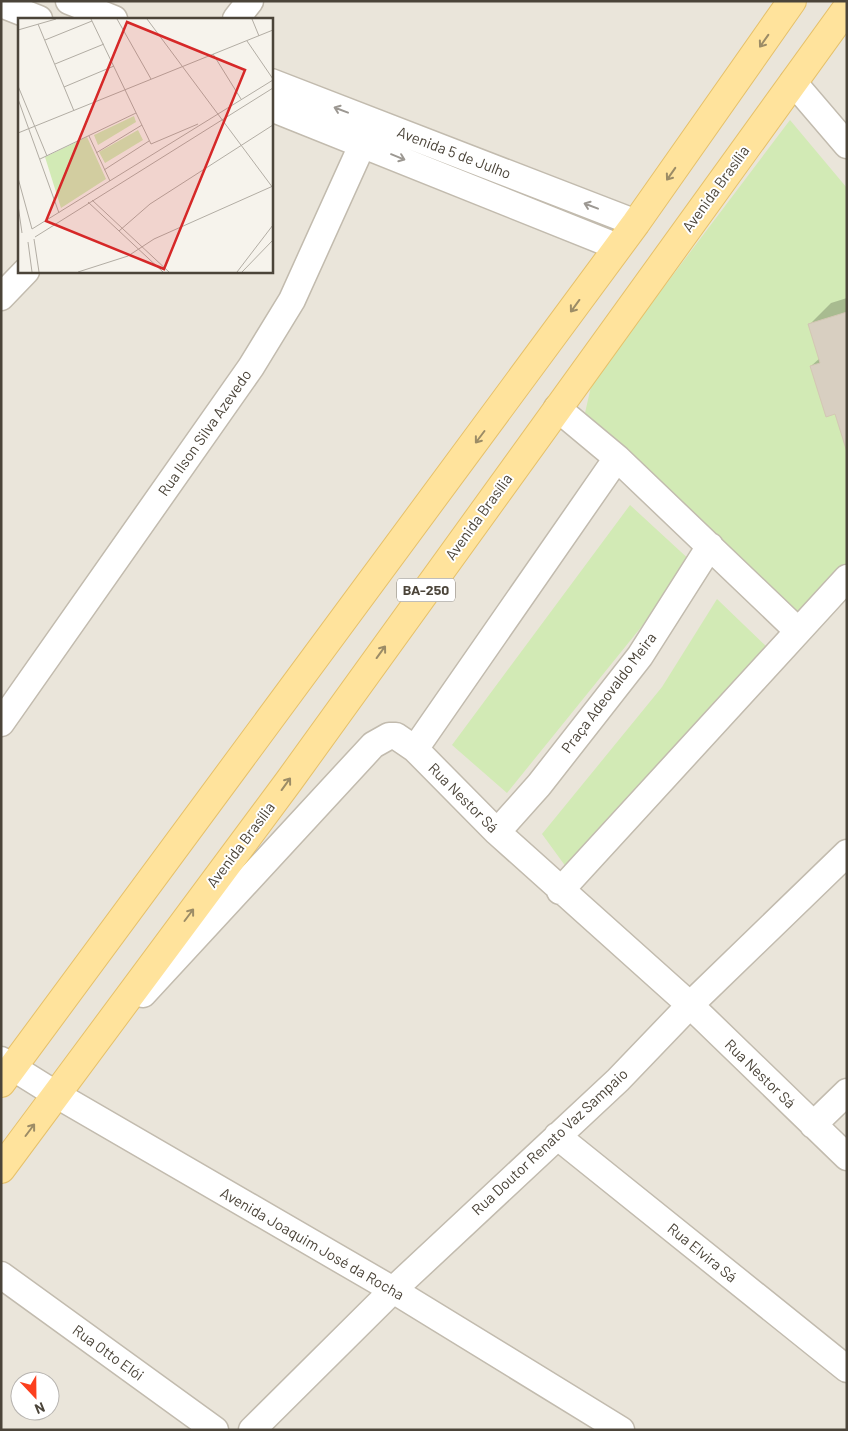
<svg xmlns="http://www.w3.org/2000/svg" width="848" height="1431" font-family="Barlow,sans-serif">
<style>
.residential{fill:#eae5da;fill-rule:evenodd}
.green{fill:#d2eab5}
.shadow{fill:#0003}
.building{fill:#d8cfc1;stroke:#d3c7b4}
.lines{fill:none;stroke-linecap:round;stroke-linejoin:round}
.street-casing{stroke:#c2bbae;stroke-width:29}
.primary-casing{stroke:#e6c16a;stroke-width:30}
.street{stroke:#fff;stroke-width:26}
.primary{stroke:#ffe39c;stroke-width:28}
.oneway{stroke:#9c8c66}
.oneway2{stroke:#9c9892}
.labels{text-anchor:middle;stroke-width:4;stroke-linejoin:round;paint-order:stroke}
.shield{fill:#fff;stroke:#817c74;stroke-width:1}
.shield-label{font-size:14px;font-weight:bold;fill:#4b4439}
.street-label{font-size:15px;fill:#4b4439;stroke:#fff}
.inset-road{fill:none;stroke:#b2ada4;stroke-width:1}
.view{fill:#d62828;fill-opacity:0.15;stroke:#d62828;stroke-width:2.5}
.inset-edge{fill:none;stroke:#4b4439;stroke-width:2.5}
</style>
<rect width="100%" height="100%" fill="#f6f3ec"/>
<path class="residential" d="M 1,1 L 847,1 L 847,1430 L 1,1430 ZM 19,19 L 271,19 L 271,271 L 19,271 ZM 20,1381 L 50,1381 L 50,1411 L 20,1411 Z"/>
<path class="green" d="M 790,120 L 847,188 L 847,576 L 806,620 L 585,413 L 592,382 Z
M 630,505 L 693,563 L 507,793 L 452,745 Z
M 717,599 L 769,649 L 569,871 L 542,834 L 662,687 Z"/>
<path class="shadow" d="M 847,298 L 847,448 L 836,412 L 811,366 L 820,358 L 809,325 L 831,303 Z"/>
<path class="building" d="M 847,312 L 847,452 L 835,414 L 826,417 L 810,366 L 820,363 L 808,324 Z"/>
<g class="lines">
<g class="street-casing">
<path id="street" d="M 69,1 L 114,19
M 1,4 L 39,19
M 236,19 L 250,1
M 271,82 L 636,223
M 793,82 L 847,145
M 271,108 L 618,247
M 1,297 L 26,271
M 557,408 L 617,458 L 798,631
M 1,723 L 251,367 L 292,300 L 363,143 L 371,121
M 415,749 L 617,458
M 497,832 L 539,785 L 640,656 L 710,546
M 560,891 L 847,578
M 143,994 L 373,745 L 389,736 L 396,736 L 415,749 L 497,832 L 690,1005 L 847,1157
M 1,1060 L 57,1095 L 393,1290 L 621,1430
M 813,1125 L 847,1092
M 557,1136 L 847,1369
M 1,1275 L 215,1430
M 252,1430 L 393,1290 L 618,1080 L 690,1005 L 847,853"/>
</g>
<g class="primary-casing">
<path id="primary" d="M 1,1083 L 636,223 L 792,1
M 1,1169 L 289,781 L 847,8"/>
</g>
<use href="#street" class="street"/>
<use href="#primary" class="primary"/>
</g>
<defs><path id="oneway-shaft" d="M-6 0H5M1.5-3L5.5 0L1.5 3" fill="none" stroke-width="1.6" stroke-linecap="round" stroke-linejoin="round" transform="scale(1.25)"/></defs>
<g class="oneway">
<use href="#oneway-shaft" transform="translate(764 41) rotate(125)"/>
<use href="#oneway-shaft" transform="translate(671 174) rotate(125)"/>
<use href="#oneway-shaft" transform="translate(575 306) rotate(126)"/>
<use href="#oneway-shaft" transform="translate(480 437) rotate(127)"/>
<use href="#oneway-shaft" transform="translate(381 652) rotate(-54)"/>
<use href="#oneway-shaft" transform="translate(286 784) rotate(-54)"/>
<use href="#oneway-shaft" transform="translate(189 915) rotate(-53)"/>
<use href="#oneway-shaft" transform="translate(30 1130) rotate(-53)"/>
</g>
<g class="oneway2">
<use href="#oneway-shaft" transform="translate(341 110) rotate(-159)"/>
<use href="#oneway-shaft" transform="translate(398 157) rotate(22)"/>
<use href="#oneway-shaft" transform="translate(591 206) rotate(-159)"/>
</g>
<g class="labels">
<rect class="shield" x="397" y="578.5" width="58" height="23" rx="4"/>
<g class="shield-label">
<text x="426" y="595">BA-250</text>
</g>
<g class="street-label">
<text transform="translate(454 153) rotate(21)" y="5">Avenida 5 de Julho</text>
<text transform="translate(716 189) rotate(-54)" y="5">Avenida Brasília</text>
<text transform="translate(205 433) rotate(-55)" y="5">Rua Ilson Silva Azevedo</text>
<text transform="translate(479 517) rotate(-54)" y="5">Avenida Brasília</text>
<text transform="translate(609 693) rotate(-53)" y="5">Praça Adeovaldo Meira</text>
<text transform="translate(463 798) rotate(45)" y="5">Rua Nestor Sá</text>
<text transform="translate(241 845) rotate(-53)" y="5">Avenida Brasília</text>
<text transform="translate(760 1074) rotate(44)" y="5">Rua Nestor Sá</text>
<text transform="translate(550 1142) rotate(-43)" y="5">Rua Doutor Renato Vaz Sampaio</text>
<text transform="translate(312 1244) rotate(30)" y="5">Avenida Joaquim José da Rocha</text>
<text transform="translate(702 1253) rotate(39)" y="5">Rua Elvira Sá</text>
<text transform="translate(108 1353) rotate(36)" y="5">Rua Otto Elói</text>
</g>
</g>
<g transform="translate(18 18)">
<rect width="255" height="255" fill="#f6f3ec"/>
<path d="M 116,98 L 118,104 L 80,127 L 76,117 ZM 120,112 L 125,122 L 87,145 L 81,134 ZM 69,119 L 88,161 L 43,190 L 27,139 Z" fill="#d2eab5"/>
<path class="inset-road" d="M 73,1 L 133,126 L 180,106M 99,1 L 133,61M 129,1 L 255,170M 234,1 L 241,18M 20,6 L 56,93M 0,12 L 38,1M 27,22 L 74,3M 229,23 L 255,61M 195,36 L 223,81M 37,46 L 86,26M 0,68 L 29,138M 46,69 L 96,48M 0,81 L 41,195M 0,115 L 255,12M 71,118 L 92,163M 78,135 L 124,107M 22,141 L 118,95M 86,152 L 131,123M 0,160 L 14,211 L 255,62M 74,182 L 151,254M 70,184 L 145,254M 0,187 L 4,215M 101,213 L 132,186 L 255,107M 17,219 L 255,70M 16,221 L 21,254M 10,224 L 14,254M 60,254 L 110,238 L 136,221 L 255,168M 219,254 L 255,207M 224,254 L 255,222"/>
<path class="view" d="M 109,4 L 227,52 L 146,251 L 28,203 Z"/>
<rect width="255" height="255" class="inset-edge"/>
</g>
<rect width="848" height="1431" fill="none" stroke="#4b4439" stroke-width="5"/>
<g transform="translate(35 1396) rotate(158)"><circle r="24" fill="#ffffff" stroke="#b7b4b0"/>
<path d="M0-4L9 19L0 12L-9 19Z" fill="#fc3f1d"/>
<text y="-8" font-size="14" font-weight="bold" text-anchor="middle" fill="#4b4439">N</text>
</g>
</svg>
